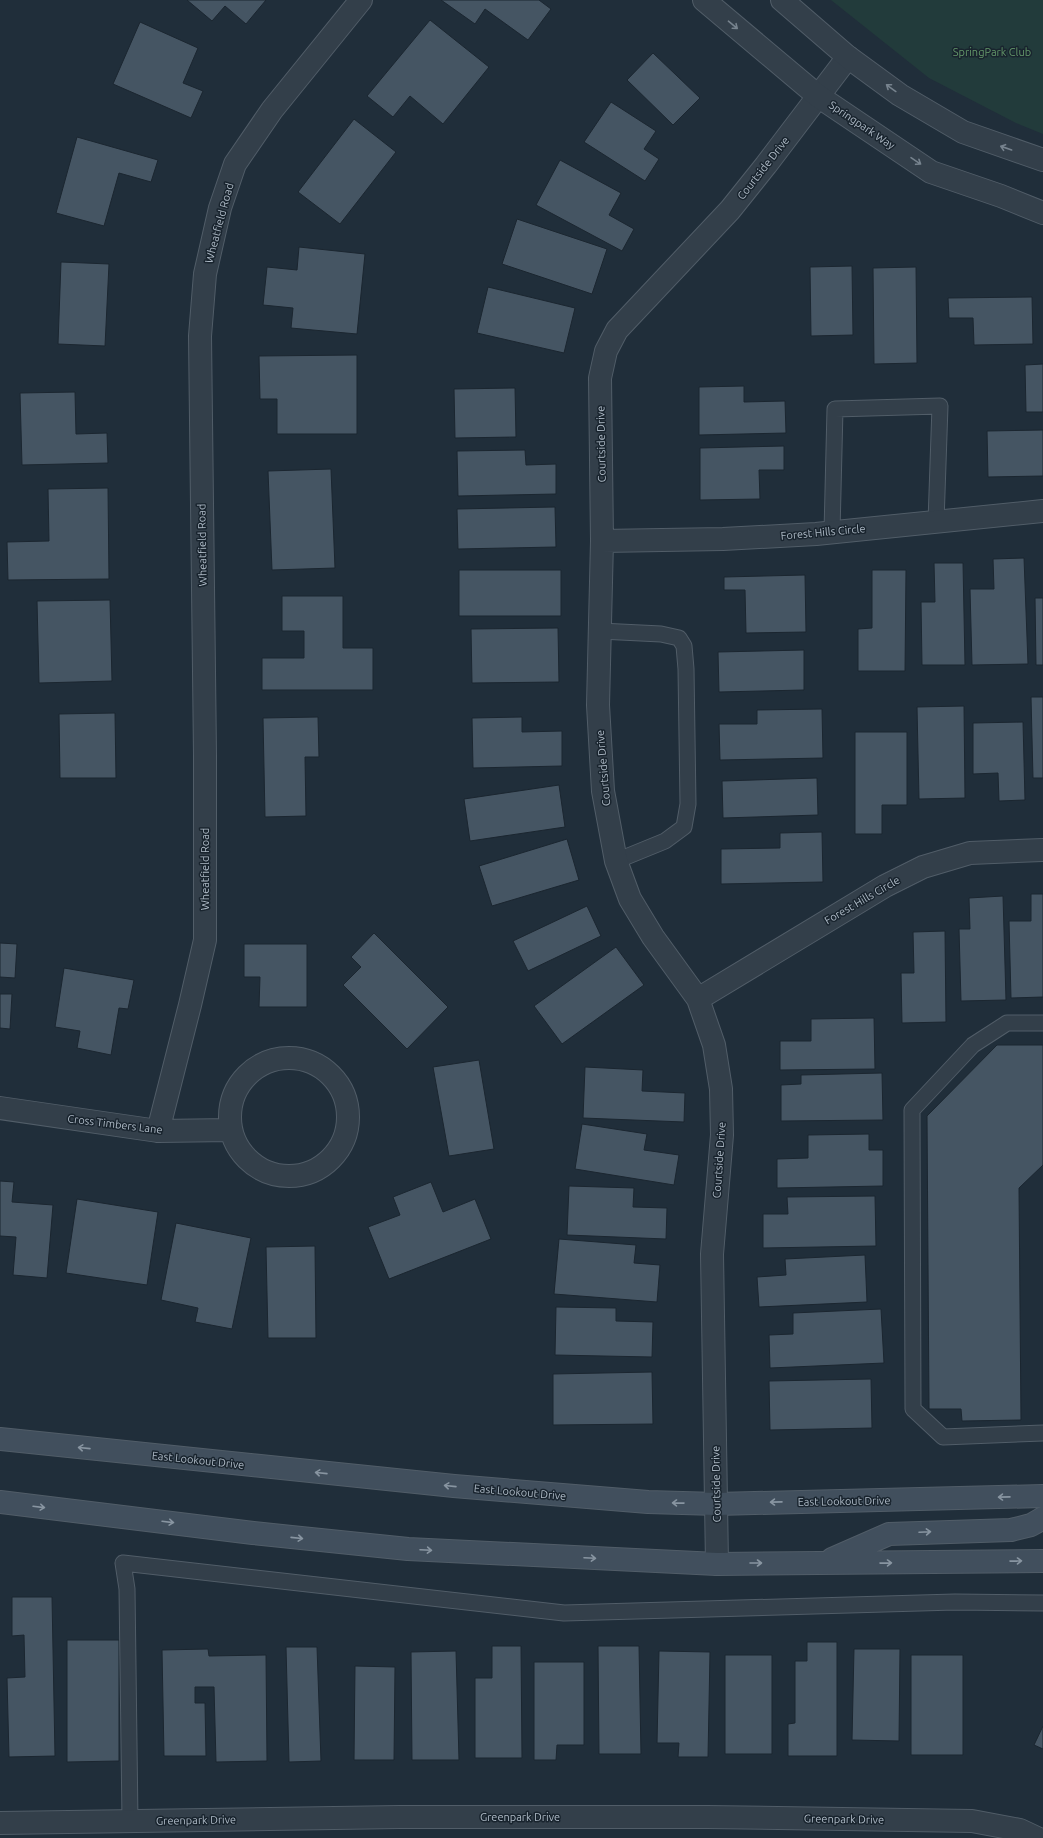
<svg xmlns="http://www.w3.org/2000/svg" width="1043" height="1838" font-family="Ubuntu,sans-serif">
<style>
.green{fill:#223b3b}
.building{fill:#455563;stroke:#1b2630}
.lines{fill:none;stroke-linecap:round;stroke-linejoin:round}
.service-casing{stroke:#515d68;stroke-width:17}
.minor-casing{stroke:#515d68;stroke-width:24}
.tertiary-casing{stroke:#515d68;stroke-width:24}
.secondary-casing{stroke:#515d68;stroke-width:24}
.service{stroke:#333f4a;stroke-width:15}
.minor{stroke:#333f4a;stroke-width:22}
.tertiary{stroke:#333f4a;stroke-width:22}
.secondary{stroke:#414f5d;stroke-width:22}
.oneway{stroke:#77838e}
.oneway2{stroke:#8895a1}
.labels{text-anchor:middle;stroke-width:3;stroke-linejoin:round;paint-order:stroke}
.park-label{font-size:11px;fill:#64986a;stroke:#19242e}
.street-label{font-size:11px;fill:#aebac6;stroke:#19242e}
</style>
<rect width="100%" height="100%" fill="#202e3a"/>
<path class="green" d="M 831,0 L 1043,0 L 1043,134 L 1016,123 L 929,78 Z"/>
<path class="building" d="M 187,0 L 266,0 L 246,24 L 225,6 L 212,21 Z
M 441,0 L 539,0 L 551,9 L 528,40 L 485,9 L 475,24 Z
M 430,20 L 489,67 L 443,124 L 410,96 L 393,117 L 367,96 Z
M 140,22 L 198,48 L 183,83 L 203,91 L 191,118 L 113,84 Z
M 653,53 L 700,98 L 673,125 L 627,80 Z
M 611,102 L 656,131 L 644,149 L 659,159 L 645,181 L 584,142 Z
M 354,119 L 396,152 L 340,224 L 298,192 Z
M 77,137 L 158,160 L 151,182 L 119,173 L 104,226 L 56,213 Z
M 560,160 L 621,193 L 609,215 L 634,229 L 622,251 L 536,205 Z
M 517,219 L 607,249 L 592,294 L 502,264 Z
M 299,247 L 365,254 L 357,334 L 291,328 L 293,308 L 263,305 L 267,267 L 297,270 Z
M 61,262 L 109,264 L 105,346 L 58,344 Z
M 852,266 L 853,335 L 811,336 L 810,267 Z
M 916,267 L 917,363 L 874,364 L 873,268 Z
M 488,287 L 575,308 L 564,353 L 477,333 Z
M 1032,297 L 1033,344 L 974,345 L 973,318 L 949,318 L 948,298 Z
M 357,355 L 357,434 L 277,434 L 277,399 L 260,399 L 259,356 Z
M 1043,364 L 1043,412 L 1026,412 L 1025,365 Z
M 744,386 L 744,402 L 785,401 L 786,433 L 699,435 L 699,387 Z
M 515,388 L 516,437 L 455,438 L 454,389 Z
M 75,392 L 76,434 L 107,433 L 108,463 L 22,465 L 20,393 Z
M 1043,430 L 1043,476 L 988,477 L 987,431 Z
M 784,446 L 784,470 L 759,470 L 760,499 L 700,500 L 700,448 Z
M 525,450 L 526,465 L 556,464 L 556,494 L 458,496 L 457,451 Z
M 331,469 L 335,568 L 272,570 L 268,471 Z
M 108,488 L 109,579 L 8,580 L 7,542 L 49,541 L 48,489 Z
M 555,507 L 556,547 L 458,549 L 457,509 Z
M 1024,558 L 1028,664 L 972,665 L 970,589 L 994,589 L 993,559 Z
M 934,563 L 963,563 L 965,665 L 922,665 L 921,602 L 935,602 Z
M 459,570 L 561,570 L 561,616 L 459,616 Z
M 872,570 L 906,570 L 905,671 L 858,671 L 858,629 L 872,628 Z
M 805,575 L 806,632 L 746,633 L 745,590 L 724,590 L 724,577 Z
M 282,596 L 343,596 L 343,648 L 373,648 L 373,690 L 262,690 L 262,658 L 304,658 L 304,631 L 282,631 Z
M 1035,598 L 1043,598 L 1043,665 L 1036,665 Z
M 110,600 L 112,681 L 39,683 L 37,601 Z
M 558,628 L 559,682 L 472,683 L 471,629 Z
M 804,650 L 804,690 L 719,692 L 718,652 Z
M 1031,697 L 1043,697 L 1043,778 L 1033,778 Z
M 964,706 L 965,798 L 919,799 L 917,707 Z
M 822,709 L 823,758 L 720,760 L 719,724 L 757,724 L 757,710 Z
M 115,713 L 116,778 L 60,778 L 59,714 Z
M 318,717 L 319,757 L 305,757 L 306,816 L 265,817 L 263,718 Z
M 522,717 L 522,732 L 562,731 L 562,766 L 473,768 L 472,718 Z
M 1023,722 L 1025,800 L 999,801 L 998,773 L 973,774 L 973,723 Z
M 855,732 L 907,732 L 907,805 L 882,805 L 882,834 L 855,834 Z
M 817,778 L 818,815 L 723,818 L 722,781 Z
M 559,785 L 565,827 L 470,841 L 464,799 Z
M 822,832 L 823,882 L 721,884 L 721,849 L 780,848 L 780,833 Z
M 567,839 L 579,880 L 492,906 L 479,866 Z
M 1031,894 L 1043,894 L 1043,997 L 1011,998 L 1009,921 L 1031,921 Z
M 1003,896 L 1006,1000 L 961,1001 L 959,929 L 970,929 L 969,898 Z
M 587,906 L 601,936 L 528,971 L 513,941 Z
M 945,931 L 946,1022 L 902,1023 L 901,973 L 914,973 L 913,932 Z
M 374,933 L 448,1007 L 407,1049 L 343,985 L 361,967 L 351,957 Z
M 0,943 L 17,944 L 15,978 L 0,977 Z
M 244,944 L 307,944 L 307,1007 L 259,1007 L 260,977 L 244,977 Z
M 616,947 L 644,985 L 562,1044 L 534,1006 Z
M 64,968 L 134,980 L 128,1009 L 119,1008 L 111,1055 L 77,1048 L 80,1031 L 55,1027 Z
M 0,994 L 12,994 L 10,1029 L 0,1028 Z
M 874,1018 L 875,1069 L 780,1070 L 780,1041 L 811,1041 L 811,1019 Z
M 997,1045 L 1043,1045 L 1043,1165 L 1019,1188 L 1021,1420 L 962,1421 L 961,1409 L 929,1409 L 927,1116 Z
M 479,1060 L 494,1149 L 449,1156 L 433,1067 Z
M 585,1067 L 643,1070 L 642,1091 L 685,1093 L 684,1122 L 583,1118 Z
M 882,1073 L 883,1120 L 781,1121 L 781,1085 L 801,1084 L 801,1075 Z
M 582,1124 L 647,1134 L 644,1150 L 679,1155 L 674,1185 L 575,1169 Z
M 869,1134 L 869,1150 L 883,1150 L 883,1186 L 777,1188 L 777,1159 L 808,1158 L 808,1135 Z
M 0,1181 L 14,1182 L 12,1202 L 53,1205 L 47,1278 L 13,1275 L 16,1237 L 0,1236 Z
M 431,1182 L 443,1212 L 475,1199 L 491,1239 L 389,1279 L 368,1227 L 400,1215 L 393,1197 Z
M 569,1186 L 634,1188 L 633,1207 L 667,1208 L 666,1239 L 567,1235 Z
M 875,1196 L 876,1246 L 763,1248 L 763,1214 L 788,1214 L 787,1197 Z
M 77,1199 L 158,1212 L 147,1285 L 66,1273 Z
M 176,1223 L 251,1238 L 232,1329 L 195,1322 L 198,1308 L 161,1300 Z
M 559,1239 L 636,1245 L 634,1263 L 660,1265 L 657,1302 L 554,1294 Z
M 315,1246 L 316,1338 L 268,1338 L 266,1247 Z
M 865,1255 L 867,1302 L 759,1307 L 757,1277 L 786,1275 L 785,1259 Z
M 556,1307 L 616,1308 L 616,1321 L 653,1322 L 652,1357 L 555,1355 Z
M 881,1309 L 884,1363 L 770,1368 L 769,1335 L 793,1334 L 793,1313 Z
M 652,1372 L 653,1424 L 553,1425 L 553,1374 Z
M 871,1379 L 872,1428 L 770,1430 L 769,1381 Z
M 12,1597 L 52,1597 L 55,1756 L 9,1757 L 7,1678 L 25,1677 L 24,1635 L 12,1636 Z
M 67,1640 L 119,1640 L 119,1761 L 67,1762 Z
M 807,1642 L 837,1642 L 837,1756 L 788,1756 L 788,1724 L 795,1723 L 795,1661 L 807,1661 Z
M 492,1646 L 521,1646 L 522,1758 L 475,1758 L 475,1678 L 492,1678 Z
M 598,1646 L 639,1646 L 641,1754 L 599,1754 Z
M 286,1647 L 317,1647 L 321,1761 L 289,1762 Z
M 208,1649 L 209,1656 L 266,1655 L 267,1761 L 216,1762 L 214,1687 L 195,1687 L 195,1703 L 205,1703 L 206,1756 L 164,1756 L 162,1650 Z
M 854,1649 L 900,1649 L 899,1741 L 852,1740 Z
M 456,1651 L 459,1760 L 412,1760 L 411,1652 Z
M 659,1651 L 710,1652 L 708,1757 L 678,1757 L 679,1743 L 657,1743 Z
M 725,1655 L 772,1655 L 772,1754 L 725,1754 Z
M 911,1655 L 963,1655 L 963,1755 L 911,1755 Z
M 534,1662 L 584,1662 L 584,1745 L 557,1745 L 556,1760 L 534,1760 Z
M 355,1666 L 395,1667 L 394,1760 L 354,1760 Z
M 1043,1726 L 1043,1749 L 1034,1745 Z"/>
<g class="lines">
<g class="service-casing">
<path id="service" d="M 832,532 L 835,409 L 940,406 L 936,522
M 600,631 L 661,634 L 679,638 L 684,646 L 686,669 L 688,804 L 684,827 L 665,841 L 616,861
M 1043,1023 L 1007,1023 L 973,1045 L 912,1110 L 913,1409 L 943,1437 L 1043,1433
M 130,1821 L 127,1589 L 123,1563 L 564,1613 L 955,1602 L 1043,1603"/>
</g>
<g class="minor-casing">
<path id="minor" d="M 602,541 L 723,539 L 816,534 L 1043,511
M 698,999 L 885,886 L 923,867 L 970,853 L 1043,850
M230 1117a59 59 0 1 1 118 0a59 59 0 1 1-118 0Z
M 0,1108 L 158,1131 L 230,1130
M 158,1131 L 190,1005 L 205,940 L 205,755 L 200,336 L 205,274 L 220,208 L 235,164 L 272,110 L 361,0
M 717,1564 L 712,1254 L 722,1135 L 721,1089 L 714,1045 L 698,999 L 653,937 L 630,899 L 616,861 L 603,791 L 598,705 L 602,541 L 600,378 L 606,351 L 617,330 L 730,210 L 766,165 L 848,57
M 0,1823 L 399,1817 L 707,1817 L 972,1821 L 1020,1830 L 1037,1838"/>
</g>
<g class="tertiary-casing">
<path id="tertiary" d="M 704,0 L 818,96 L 931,172 L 1001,196 L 1043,213
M 782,0 L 848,57 L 900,95 L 963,132 L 1043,160"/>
</g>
<g class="secondary-casing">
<path id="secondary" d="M 0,1439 L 454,1486 L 648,1502 L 717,1504 L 1043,1496
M 0,1502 L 253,1533 L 408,1549 L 717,1564 L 1043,1561
M 832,1559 L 889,1534 L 1011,1530 L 1031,1525 L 1043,1518"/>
</g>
<use href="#service" class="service"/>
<use href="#minor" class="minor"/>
<use href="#tertiary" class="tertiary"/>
<use href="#secondary" class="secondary"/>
</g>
<defs><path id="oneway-shaft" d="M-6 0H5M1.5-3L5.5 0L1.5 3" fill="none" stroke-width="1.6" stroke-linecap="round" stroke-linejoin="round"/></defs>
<g class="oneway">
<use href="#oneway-shaft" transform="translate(733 25) rotate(40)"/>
<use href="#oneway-shaft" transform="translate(891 88) rotate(-144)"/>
<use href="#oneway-shaft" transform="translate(1006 148) rotate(-161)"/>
<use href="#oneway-shaft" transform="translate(916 161) rotate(34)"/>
</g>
<g class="oneway2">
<use href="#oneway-shaft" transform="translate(84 1448) rotate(-174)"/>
<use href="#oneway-shaft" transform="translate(321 1473) rotate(-174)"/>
<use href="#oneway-shaft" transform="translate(450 1486) rotate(-174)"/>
<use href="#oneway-shaft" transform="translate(1004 1497) rotate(179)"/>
<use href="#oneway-shaft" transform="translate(776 1502) rotate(179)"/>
<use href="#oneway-shaft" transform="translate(678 1503) rotate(-179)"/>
<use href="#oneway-shaft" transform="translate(39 1507) rotate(7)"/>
<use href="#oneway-shaft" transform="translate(168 1522) rotate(7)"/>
<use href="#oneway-shaft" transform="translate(925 1532) rotate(-3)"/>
<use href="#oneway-shaft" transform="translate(297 1538) rotate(6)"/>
<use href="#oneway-shaft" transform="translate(426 1550) rotate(3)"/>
<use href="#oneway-shaft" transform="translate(590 1558) rotate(3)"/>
<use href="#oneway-shaft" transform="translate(1016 1561) rotate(-1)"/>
<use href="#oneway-shaft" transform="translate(756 1563)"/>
<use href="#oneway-shaft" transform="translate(886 1563) rotate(-1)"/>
</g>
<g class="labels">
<g class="park-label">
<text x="992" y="56">SpringPark Club</text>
</g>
<g class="street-label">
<text transform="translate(862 125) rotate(34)" y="4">Springpark Way</text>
<text transform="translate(763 168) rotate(-52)" y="4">Courtside Drive</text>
<text transform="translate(219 223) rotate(-75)" y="4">Wheatfield Road</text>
<text transform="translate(601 444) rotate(-91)" y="4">Courtside Drive</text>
<text transform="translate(823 532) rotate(-5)" y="4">Forest Hills Circle</text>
<text transform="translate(202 545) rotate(-91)" y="4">Wheatfield Road</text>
<text transform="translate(603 768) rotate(-95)" y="4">Courtside Drive</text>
<text transform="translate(205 869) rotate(-90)" y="4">Wheatfield Road</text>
<text transform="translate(862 900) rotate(-30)" y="4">Forest Hills Circle</text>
<text transform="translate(115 1124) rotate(7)" y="4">Cross Timbers Lane</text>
<text transform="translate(719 1160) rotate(-86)" y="4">Courtside Drive</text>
<text transform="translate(198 1460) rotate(6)" y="4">East Lookout Drive</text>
<text transform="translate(716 1484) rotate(-91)" y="4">Courtside Drive</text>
<text transform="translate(520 1492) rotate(5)" y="4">East Lookout Drive</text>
<text transform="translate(844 1501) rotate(-1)" y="4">East Lookout Drive</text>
<text x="520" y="1821">Greenpark Drive</text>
<text transform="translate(844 1819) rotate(1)" y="4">Greenpark Drive</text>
<text transform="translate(196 1820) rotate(-1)" y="4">Greenpark Drive</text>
</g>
</g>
</svg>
